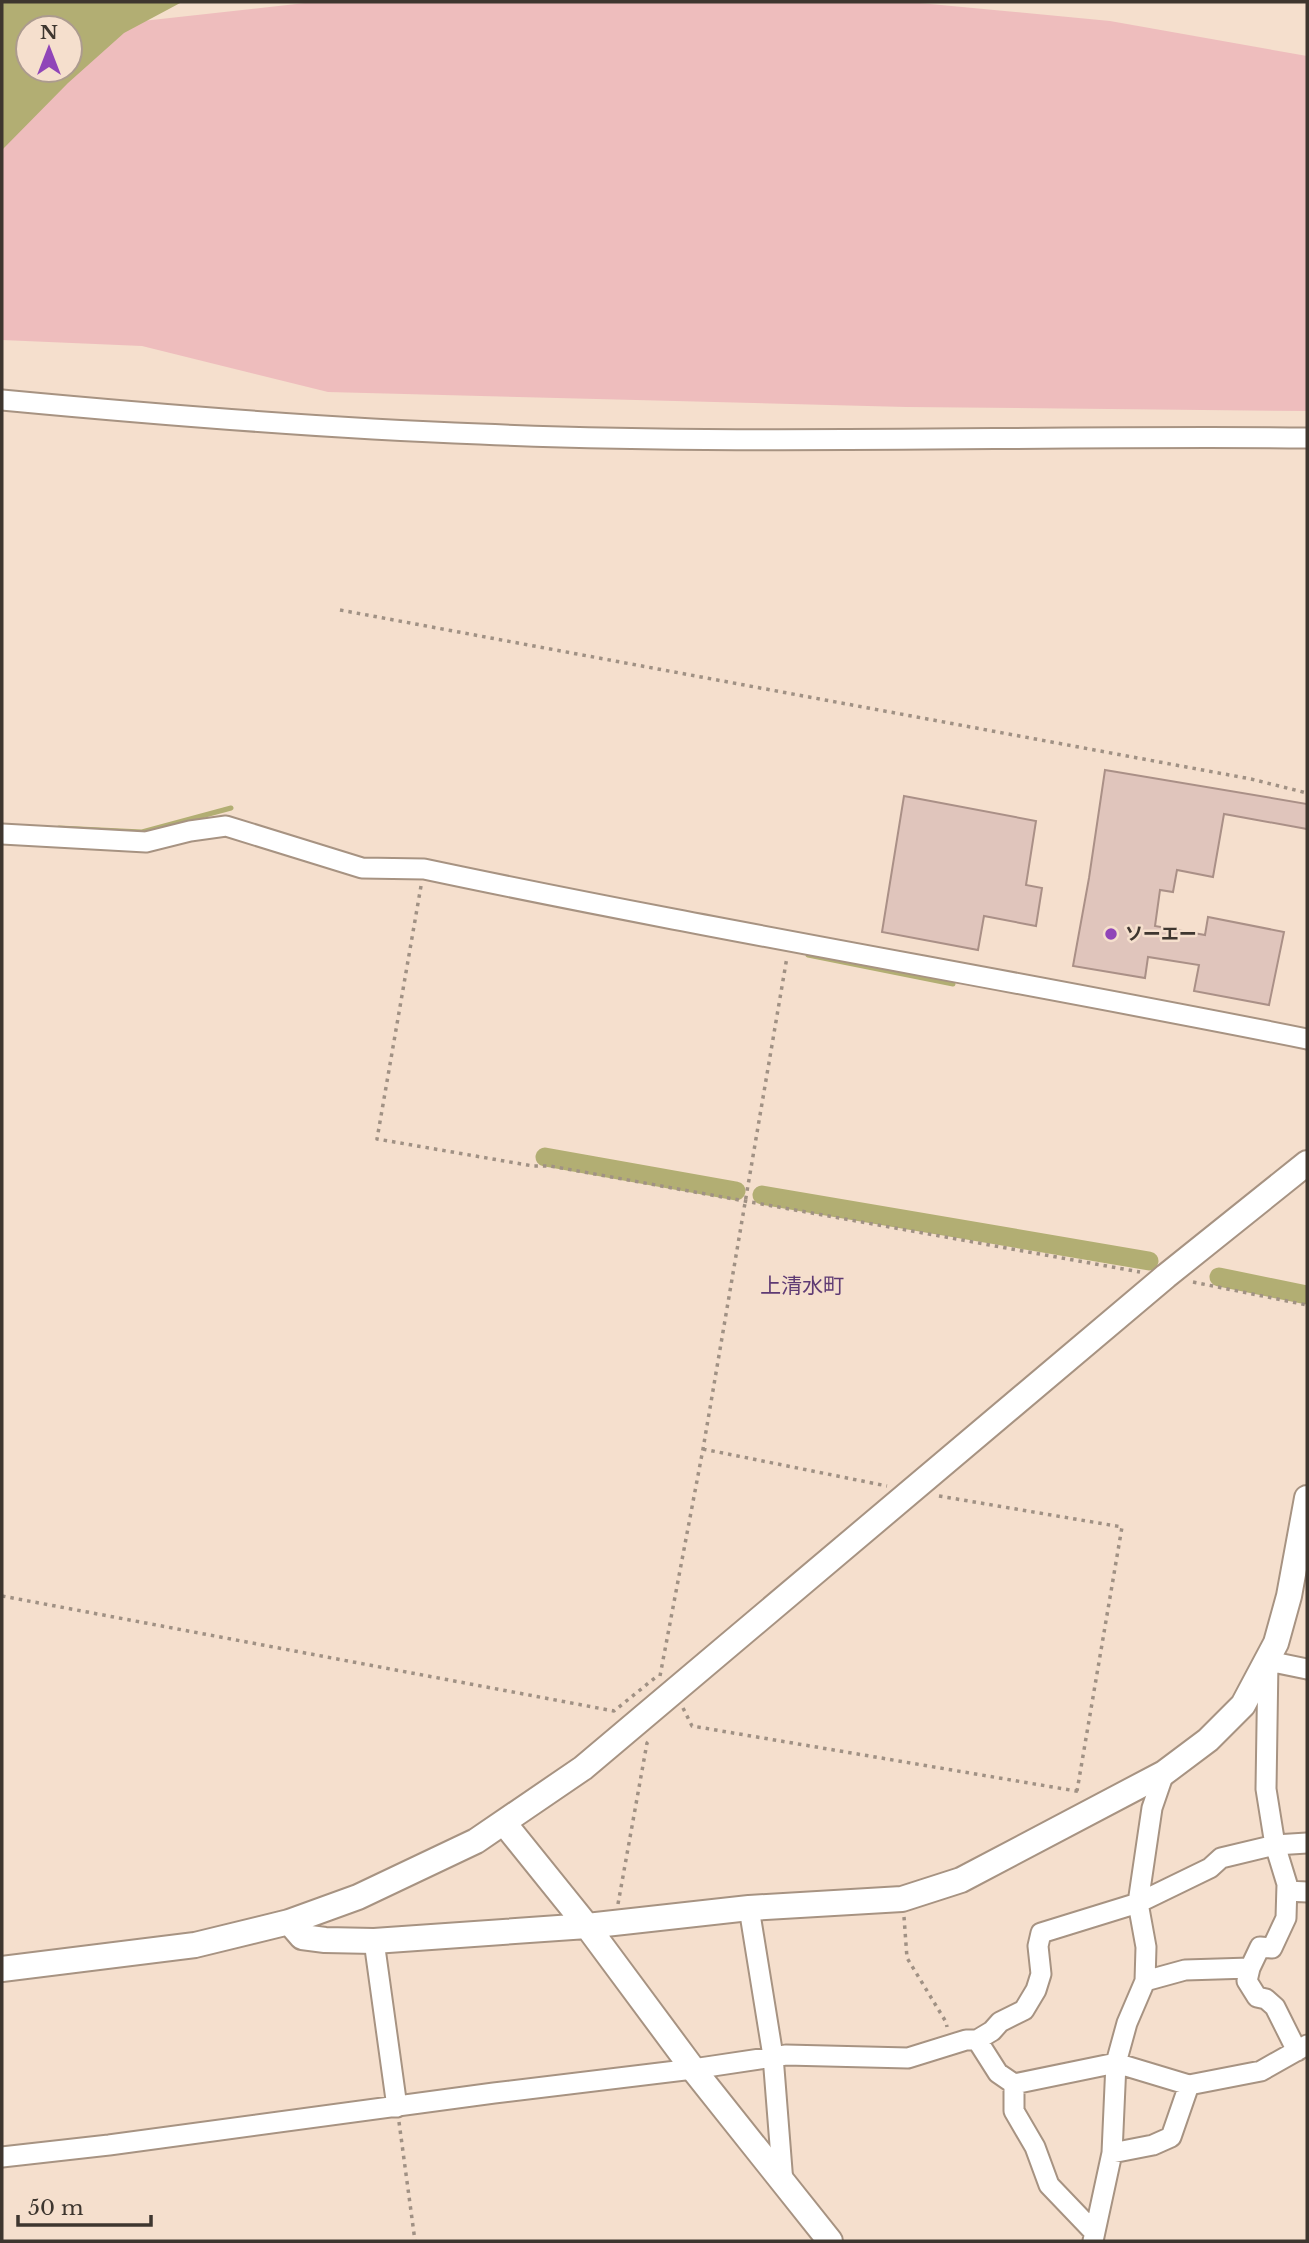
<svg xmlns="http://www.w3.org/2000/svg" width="1309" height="2243" font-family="'Libre Baskerville','Noto Sans JP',serif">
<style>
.green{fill:#eebdbd}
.water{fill:#b2ae73;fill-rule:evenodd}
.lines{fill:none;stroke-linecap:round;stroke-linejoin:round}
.stream{stroke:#b2ae73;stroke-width:5}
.canal{stroke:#b2ae73;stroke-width:19}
.building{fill:#e0c5bc;stroke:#aa9087;stroke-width:2}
.minor-casing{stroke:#a79382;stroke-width:23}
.tertiary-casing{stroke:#a79382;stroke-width:28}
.path{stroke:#a09184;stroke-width:3.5;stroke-dasharray:3.5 5;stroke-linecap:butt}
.minor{stroke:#fff;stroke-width:19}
.tertiary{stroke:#fff;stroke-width:24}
.poi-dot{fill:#9045b8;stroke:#f5dfcd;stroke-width:2.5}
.labels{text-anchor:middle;stroke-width:5;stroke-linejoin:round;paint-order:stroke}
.poi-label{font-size:18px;font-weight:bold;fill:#3e362f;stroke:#f5dfcd;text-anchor:start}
.quarter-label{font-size:21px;fill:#5e3a73;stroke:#f5dfcd}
</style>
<rect width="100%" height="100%" fill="#f5dfcd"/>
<path class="green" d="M 314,2 L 909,2 L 1110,21 L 1307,56 L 1307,411 L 906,407 L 328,392 L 142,346 L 2,340 L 2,36 L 28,70 L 70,70 L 70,29 Z"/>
<path class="water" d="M 2,2 L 182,2 L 124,33 L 68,83 L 2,150 ZM 28,28 L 70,28 L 70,70 L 28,70 Z"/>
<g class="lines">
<path class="stream" d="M 59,828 L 142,832 L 231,808
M 808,955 L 953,984"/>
<path class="canal" d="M 545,1157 L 736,1191
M 762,1195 L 1149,1261
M 1219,1277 L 1307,1295"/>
</g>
<path class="building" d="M 1105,770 L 1307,804 L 1307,829 L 1224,814 L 1213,877 L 1177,870 L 1173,892 L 1160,890 L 1155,926 L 1205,935 L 1208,917 L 1284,932 L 1269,1005 L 1194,991 L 1199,965 L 1148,957 L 1145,978 L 1073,966 L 1089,878 Z
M 904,796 L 1036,821 L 1026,885 L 1042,888 L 1036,926 L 984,916 L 978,950 L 882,932 Z"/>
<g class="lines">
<g class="minor-casing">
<path id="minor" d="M 2,400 C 161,415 320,428 480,434 C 755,446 1032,435 1307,438
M 2,834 L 146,842 L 190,831 L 226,826 L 362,868 L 424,869 C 717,931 1013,980 1307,1039
M 1287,1891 L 1307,1892
M 749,1908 L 773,2056 L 783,2183
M 374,1941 L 397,2107
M 1250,1968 L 1247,1981 L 1257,1997 L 1266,1999 L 1275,2007 L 1297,2051
M 1145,1981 L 1185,1970 L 1250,1968 L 1260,1947 L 1272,1948 L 1286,1918 L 1287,1884 L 1275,1845 L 1266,1789 L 1268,1661 L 1307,1669
M 977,2040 L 992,2031 L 1000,2022 L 1024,2010 L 1036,1990 L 1041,1974 L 1038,1946 L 1041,1933 L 1138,1903 L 1210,1868 L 1221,1858 L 1275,1845 L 1307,1843
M 1014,2084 L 1014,2111 L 1035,2147 L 1049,2185 L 1094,2232
M 1112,2153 L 1153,2145 L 1171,2137 L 1189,2085
M 2,2157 L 109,2145 L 494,2093 L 693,2069 L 786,2055 L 908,2058 L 966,2040 L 977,2040 L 998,2073 L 1014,2084 L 1116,2063 L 1189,2085 L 1261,2071 L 1307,2045
M 1093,2241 L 1112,2153 L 1116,2063 L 1127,2023 L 1145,1981 L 1146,1947 L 1138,1903 L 1152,1808 L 1164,1773"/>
</g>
<g class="tertiary-casing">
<path id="tertiary" d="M 504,1823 L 587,1926 L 693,2069 L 830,2241
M 289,1922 L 302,1937 L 325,1940 L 374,1941 L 587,1926 L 749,1908 L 902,1899 L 961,1880 L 1164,1773 L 1208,1740 L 1243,1705 L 1276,1643 L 1289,1596 L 1307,1498
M 2,1969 L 195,1945 L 289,1922 L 358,1897 L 476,1841 L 583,1768 L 1166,1276 L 1307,1163"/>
</g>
<path class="path" d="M 340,610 L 1251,779 L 1307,793
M 421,886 L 377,1139 L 533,1166 L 550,1166 L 1140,1272
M 1193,1282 L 1307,1305
M 703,1449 L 887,1486
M 939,1496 L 1122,1527 L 1077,1791
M 2,1596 L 614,1711 L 656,1677
M 660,1676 L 703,1449 L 787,957
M 683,1708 L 692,1726 L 1082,1792
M 618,1904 L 647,1743 L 650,1740
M 904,1917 L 907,1958 L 946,2022 L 947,2027
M 399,2122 L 415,2241"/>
<use href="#minor" class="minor"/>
<use href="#tertiary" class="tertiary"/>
</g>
<circle class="poi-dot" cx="1111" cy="934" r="7"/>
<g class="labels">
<g class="poi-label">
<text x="1125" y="940">ソーエー</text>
</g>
<g class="quarter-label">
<text x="802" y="1293">上清水町</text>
</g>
</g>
<rect width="1309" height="2243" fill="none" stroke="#3e362f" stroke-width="7"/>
<g transform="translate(49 49)"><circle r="33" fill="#f5dfcd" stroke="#ac9b8e" stroke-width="2"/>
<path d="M0-5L12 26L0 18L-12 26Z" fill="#9045b8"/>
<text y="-10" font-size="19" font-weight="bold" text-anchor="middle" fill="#3e362f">N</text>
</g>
<path d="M18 2215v10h133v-10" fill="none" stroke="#3e362f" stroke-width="3.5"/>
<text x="28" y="2215" font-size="21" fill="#3e362f" stroke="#f5dfcd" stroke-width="5" paint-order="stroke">50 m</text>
</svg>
